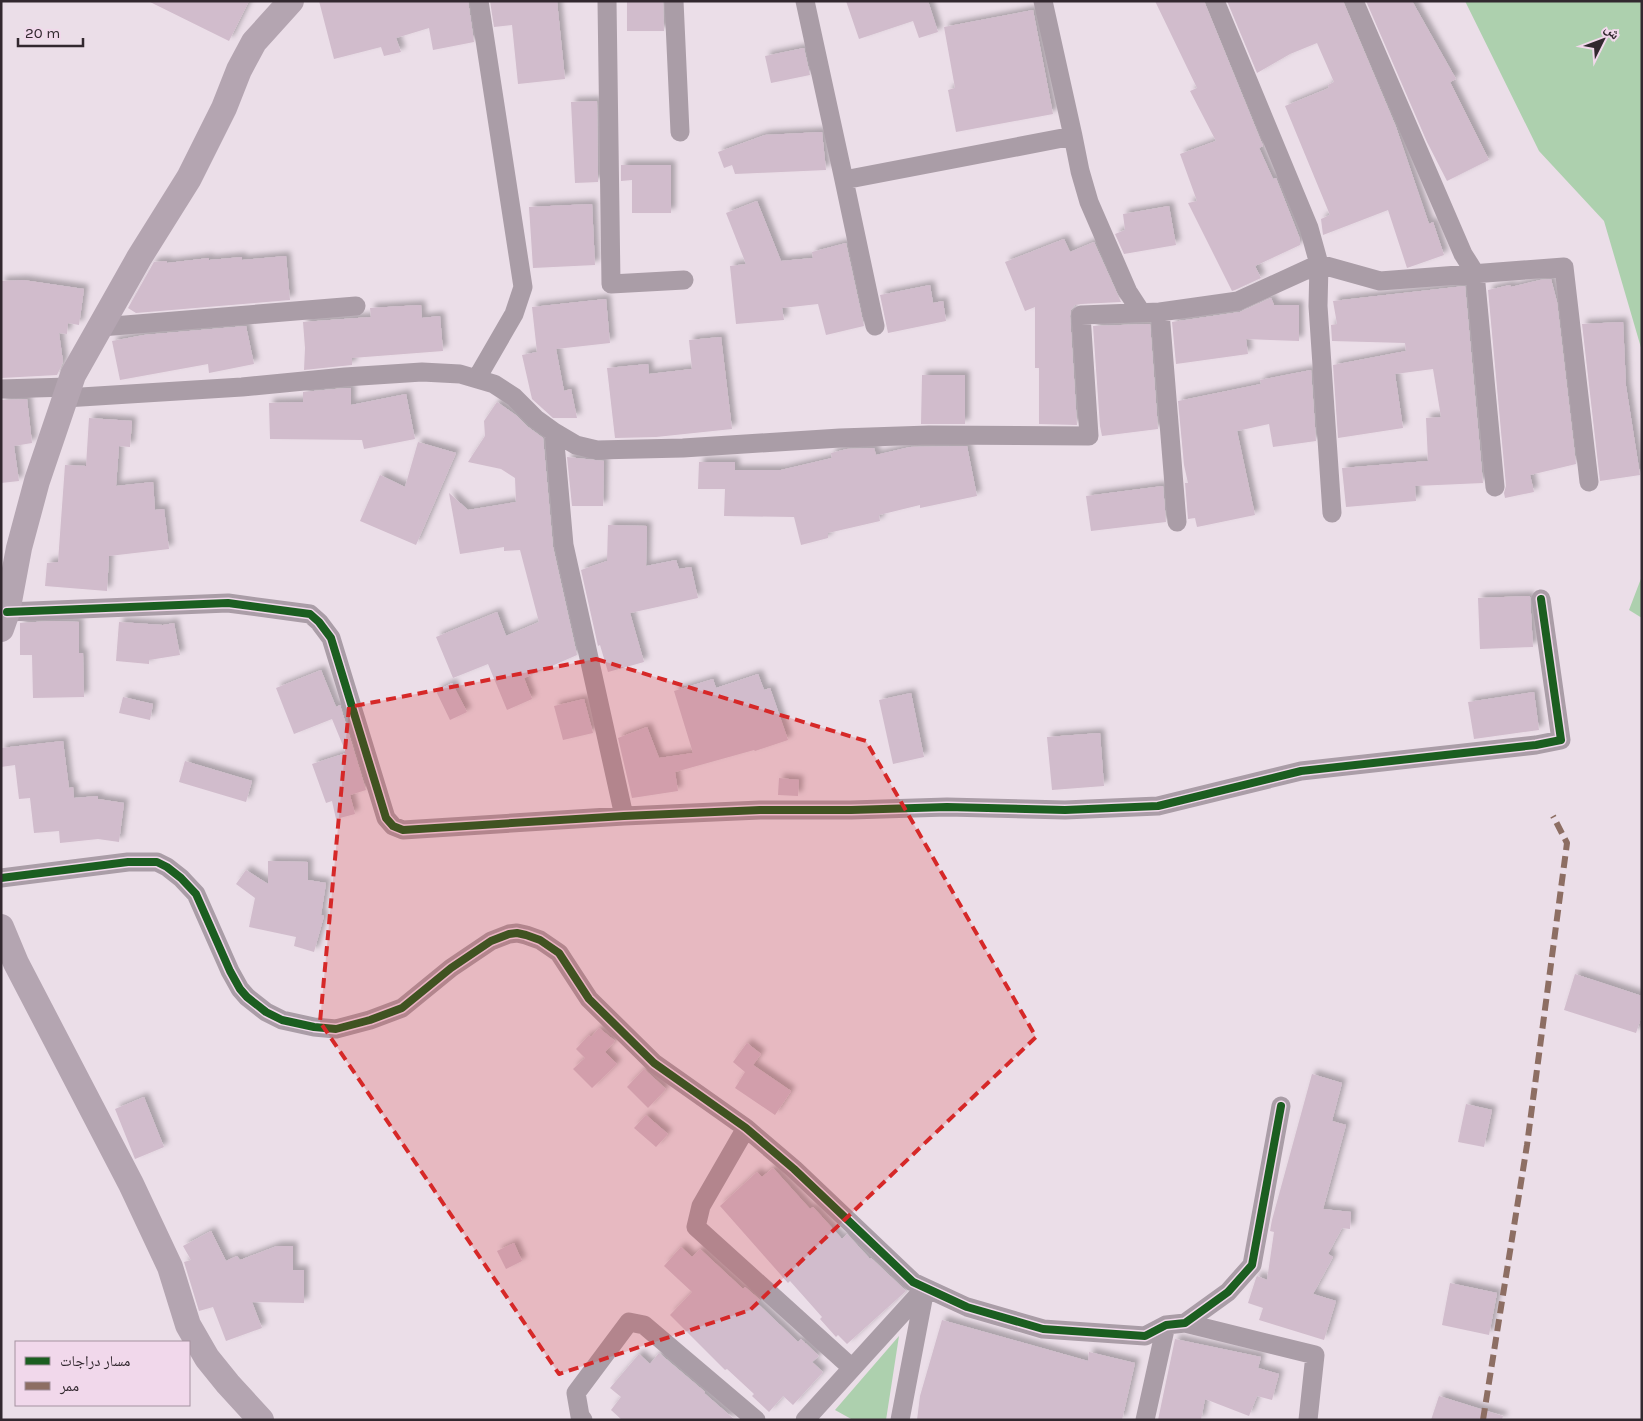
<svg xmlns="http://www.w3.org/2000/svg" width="1643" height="1421" font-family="Karla,'Noto Naskh Arabic',sans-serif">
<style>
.forest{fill:#add0ae}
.building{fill:#d1bccc;filter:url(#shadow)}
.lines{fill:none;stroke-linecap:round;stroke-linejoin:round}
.street{stroke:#aa9da7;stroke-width:19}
.secondary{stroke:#b4a5b1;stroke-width:26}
.quiet{stroke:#8d6e63;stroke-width:6;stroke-dasharray:12 6;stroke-linecap:butt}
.cycleway-casing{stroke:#f1d8eb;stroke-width:11}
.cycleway{stroke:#1b5e20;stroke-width:8}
.marked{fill:#d62828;fill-opacity:0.2;stroke:#d62828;stroke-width:4;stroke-dasharray:10 6;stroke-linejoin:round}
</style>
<defs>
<filter id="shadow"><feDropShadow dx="4.5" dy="-4.5" stdDeviation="2.5" flood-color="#0004"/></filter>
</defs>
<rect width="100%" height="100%" fill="#ebdee8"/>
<path class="forest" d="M 1465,1 L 1642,1 L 1642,351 L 1604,221 L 1539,151 Z
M 1642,576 L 1642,618 L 1629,610 Z
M 899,1336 L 886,1420 L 853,1420 L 835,1410 Z"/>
<path class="building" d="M 148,1 L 249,1 L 229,41 Z
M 319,1 L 468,1 L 474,42 L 433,50 L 429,28 L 396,38 L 401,52 L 384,56 L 381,47 L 334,59 Z
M 490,1 L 557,1 L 565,79 L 518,84 L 512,25 L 494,27 Z
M 627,1 L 663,1 L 664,31 L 627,31 Z
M 846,1 L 928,1 L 938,32 L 919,38 L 913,21 L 859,39 Z
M 1155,1 L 1204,1 L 1263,146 L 1259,148 L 1273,179 L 1276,178 L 1300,239 L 1300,245 L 1255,266 L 1261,278 L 1235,290 L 1232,291 L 1188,203 L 1197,201 L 1180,154 L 1216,141 L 1190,91 L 1197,88 Z
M 1227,1 L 1343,1 L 1396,127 L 1429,224 L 1433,222 L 1444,255 L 1407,268 L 1388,210 L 1323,235 L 1321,219 L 1330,215 L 1285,106 L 1329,88 L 1328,85 L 1334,82 L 1317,43 L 1290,54 L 1257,73 Z
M 1366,1 L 1412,1 L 1456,79 L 1450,82 L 1489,160 L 1447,181 L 1427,142 Z
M 1033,10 L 1053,114 L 956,132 L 948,90 L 955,88 L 944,27 Z
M 804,48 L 810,75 L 771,83 L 765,56 Z
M 597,101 L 598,182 L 575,183 L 571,102 Z
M 822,132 L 826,170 L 735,174 L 732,165 L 724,168 L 718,152 L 765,135 Z
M 621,165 L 671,165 L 671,213 L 632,213 L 632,180 L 621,181 Z
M 757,201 L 781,261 L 813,258 L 812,252 L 846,243 L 864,326 L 826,335 L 818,304 L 782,308 L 784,320 L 736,324 L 730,266 L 746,264 L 726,213 Z
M 592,204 L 595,265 L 533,268 L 529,207 Z
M 1169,206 L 1176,245 L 1124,254 L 1115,234 L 1125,230 L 1123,214 Z
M 1064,239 L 1070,252 L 1094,242 L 1121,302 L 1081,304 L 1075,305 L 1071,310 L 1070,316 L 1077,425 L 1039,424 L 1039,368 L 1035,368 L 1035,307 L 1025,311 L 1005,262 Z
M 286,256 L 290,300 L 136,313 L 128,308 L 154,262 L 167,261 L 167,263 L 209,258 L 209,260 L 242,257 L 242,260 Z
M 1551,279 L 1557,302 L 1576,464 L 1530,475 L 1534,492 L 1505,498 L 1504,493 L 1506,486 L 1488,290 L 1510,285 L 1511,287 L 1540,280 Z
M 23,280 L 84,289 L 79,325 L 68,323 L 67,334 L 59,333 L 63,362 L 57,375 L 1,378 L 1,281 Z
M 930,285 L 933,303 L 943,301 L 946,321 L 888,333 L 880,295 Z
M 1465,286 L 1483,483 L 1415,486 L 1416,501 L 1346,507 L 1342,468 L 1428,461 L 1426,418 L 1441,417 L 1433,369 L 1395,374 L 1403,428 L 1338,438 L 1333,365 L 1406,351 L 1405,343 L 1332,341 L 1331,325 L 1337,324 L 1333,301 Z
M 1271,298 L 1274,305 L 1299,305 L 1299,341 L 1246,339 L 1248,354 L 1176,364 L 1172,322 L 1240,312 Z
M 606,299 L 610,343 L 556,349 L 564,391 L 571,389 L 577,418 L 553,418 L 532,399 L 522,355 L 537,352 L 532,307 Z
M 421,305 L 422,318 L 440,316 L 443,351 L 352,358 L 352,365 L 304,370 L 305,348 L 303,322 L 371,317 L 370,308 Z
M 1623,322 L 1626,386 L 1640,475 L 1600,481 L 1582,324 Z
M 1150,324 L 1158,429 L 1102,436 L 1100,426 L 1093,326 Z
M 246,326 L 254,364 L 209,373 L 208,364 L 120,380 L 112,341 L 144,335 Z
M 721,337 L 732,429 L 656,437 L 615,438 L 607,368 L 648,364 L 649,374 L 692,369 L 689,340 Z
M 1311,370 L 1316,441 L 1273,447 L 1269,424 L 1237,431 L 1255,515 L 1197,527 L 1195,518 L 1188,519 L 1185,483 L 1188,483 L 1184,465 L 1178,401 L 1261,384 L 1260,380 Z
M 922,375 L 965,375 L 965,424 L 921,424 Z
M 346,388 L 351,388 L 351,405 L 406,394 L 415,439 L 364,449 L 362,440 L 270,439 L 269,403 L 303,402 L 303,392 Z
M 27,399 L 32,443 L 14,446 L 19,481 L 1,483 L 1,400 Z
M 497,402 L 517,416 L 528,427 L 543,438 L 553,547 L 577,655 L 524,678 L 532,699 L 507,710 L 488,664 L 453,678 L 436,637 L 497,612 L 506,636 L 539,622 L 520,550 L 504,551 L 504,547 L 460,554 L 449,493 L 468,510 L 516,502 L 515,478 L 501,469 L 468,462 L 485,436 L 484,421 Z
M 89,418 L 132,421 L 130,447 L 119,446 L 116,486 L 153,482 L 155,510 L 164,509 L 169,549 L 109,556 L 107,591 L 45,586 L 47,563 L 58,562 L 65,465 L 86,466 Z
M 418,442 L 456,453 L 416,545 L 360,521 L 380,475 L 405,487 Z
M 967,446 L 977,496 L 920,508 L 920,505 L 879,515 L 880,521 L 828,533 L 828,538 L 801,545 L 794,517 L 724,516 L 725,489 L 698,489 L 699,462 L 735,462 L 735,470 L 781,470 L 832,458 L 831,453 L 847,449 L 874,448 L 876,455 L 910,447 Z
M 567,457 L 604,461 L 603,506 L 572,506 Z
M 1163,486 L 1166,522 L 1091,531 L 1086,496 Z
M 608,525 L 647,526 L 646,566 L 676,560 L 679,569 L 691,567 L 698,598 L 630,613 L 644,662 L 608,672 L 600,645 L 598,646 L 581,570 L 607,561 Z
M 1530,596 L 1533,647 L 1480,649 L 1478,598 Z
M 52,621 L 79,622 L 79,653 L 83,653 L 84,697 L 33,698 L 32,655 L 20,655 L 20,623 Z
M 119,622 L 163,625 L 174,623 L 180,655 L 149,660 L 149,664 L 116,661 Z
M 321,670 L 336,707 L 340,705 L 366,790 L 350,795 L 355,814 L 336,819 L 332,801 L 326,803 L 312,764 L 346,753 L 332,719 L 294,734 L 276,688 Z
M 758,674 L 764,690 L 770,688 L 788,740 L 755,751 L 754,750 L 675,772 L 678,791 L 632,798 L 618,738 L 647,727 L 659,758 L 693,753 L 674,691 L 713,679 L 716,688 Z
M 452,683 L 467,712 L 450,720 L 436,691 Z
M 1534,692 L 1539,730 L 1474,739 L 1468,702 Z
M 911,693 L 924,757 L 893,764 L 879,700 Z
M 123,697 L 153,704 L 150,720 L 119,713 Z
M 584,699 L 593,733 L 563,740 L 554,706 Z
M 1100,733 L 1104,786 L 1052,790 L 1047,737 Z
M 63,741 L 69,788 L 73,787 L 74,798 L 98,796 L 98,799 L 124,803 L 119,842 L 98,839 L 60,843 L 59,831 L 34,833 L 30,798 L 19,799 L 15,765 L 1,767 L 1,748 Z
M 185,761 L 252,781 L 246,802 L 179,782 Z
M 779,778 L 799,780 L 798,796 L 778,795 Z
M 268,861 L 308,862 L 308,880 L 326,883 L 321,915 L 324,916 L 314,952 L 294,946 L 296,937 L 249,927 L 255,898 L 236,884 L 246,870 L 268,884 Z
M 1575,974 L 1642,996 L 1642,1015 L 1636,1033 L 1564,1010 Z
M 599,1028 L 615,1041 L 605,1052 L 617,1064 L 592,1088 L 573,1069 L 585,1058 L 576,1049 L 589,1035 L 591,1037 Z
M 747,1043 L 761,1054 L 753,1065 L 791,1091 L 775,1115 L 735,1088 L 745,1072 L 733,1062 Z
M 644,1069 L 666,1089 L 648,1108 L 627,1087 Z
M 1312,1074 L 1342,1083 L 1332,1121 L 1346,1125 L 1323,1209 L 1351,1212 L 1350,1229 L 1342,1228 L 1328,1254 L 1333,1257 L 1313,1294 L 1336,1301 L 1324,1340 L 1259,1320 L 1263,1308 L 1248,1303 L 1256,1278 L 1257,1276 L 1267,1280 L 1274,1232 L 1270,1231 L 1272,1220 Z
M 144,1097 L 164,1147 L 135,1159 L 115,1109 Z
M 1466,1104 L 1492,1110 L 1484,1147 L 1458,1142 Z
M 646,1115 L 668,1134 L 656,1147 L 634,1128 Z
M 773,1168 L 810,1209 L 813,1207 L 842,1239 L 847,1234 L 870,1259 L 871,1258 L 906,1291 L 847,1344 L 838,1335 L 836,1337 L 820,1319 L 822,1317 L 790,1281 L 788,1283 L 720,1206 L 757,1172 L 762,1177 Z
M 211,1231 L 226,1261 L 237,1256 L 240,1260 L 277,1246 L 293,1246 L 293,1270 L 304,1270 L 304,1303 L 252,1302 L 262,1328 L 226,1341 L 213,1307 L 199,1311 L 184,1262 L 191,1260 L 183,1246 Z
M 514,1243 L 522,1261 L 506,1269 L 497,1251 Z
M 681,1247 L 692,1257 L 700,1249 L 743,1289 L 745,1287 L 760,1300 L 757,1303 L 798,1342 L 801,1339 L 819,1356 L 812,1362 L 823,1372 L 793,1405 L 783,1396 L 769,1412 L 752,1396 L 754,1394 L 727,1369 L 725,1370 L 670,1315 L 692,1292 L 664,1266 Z
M 1450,1283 L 1497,1293 L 1489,1335 L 1442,1325 Z
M 942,1320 L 1088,1361 L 1089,1352 L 1135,1363 L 1122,1420 L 917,1420 L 920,1396 Z
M 1175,1339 L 1261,1357 L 1258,1368 L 1279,1374 L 1272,1400 L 1257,1396 L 1249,1416 L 1205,1399 L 1201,1420 L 1158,1420 Z
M 659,1353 L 705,1392 L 704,1393 L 735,1420 L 622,1420 L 611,1410 L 621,1397 L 610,1388 L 639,1354 L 650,1364 Z
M 1439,1396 L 1503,1416 L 1502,1420 L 1431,1420 Z"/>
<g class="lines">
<path class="street" d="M 607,1 L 611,284 L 684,280
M 674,1 L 680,132
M 805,1 L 844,180 L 1073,136 L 1043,1
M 1215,1 L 1309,228 L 1319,264 L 1318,306 L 1332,513
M 1354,1 L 1463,254 L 1475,273 L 1495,487
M 1073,136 L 1080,171 L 1089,202 L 1128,292 L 1141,312
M 844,180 L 875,326
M 101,327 L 356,306
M 477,378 L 514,314 L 523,287 L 479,1
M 1,389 L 68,387
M 65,398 L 242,387 L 345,377 L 422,372 L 460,374 L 494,384 L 514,397 L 536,419 L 554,432 L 576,445 L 597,450 L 683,448 L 840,438 L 929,435 L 1089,436 L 1081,315 L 1160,312
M 554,432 L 564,545 L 624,816
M 1177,522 L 1160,312 L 1238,301 L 1319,264 L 1380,281 L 1564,267 L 1589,482
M 7,612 L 228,603 L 310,614 L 319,622 L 331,638 L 386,818 L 393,826 L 403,830 L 624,816 L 760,810 L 851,810 L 947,807 L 1065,810 L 1158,806 L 1301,771 L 1536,745 L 1561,740 L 1541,599
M 1,878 L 128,862 L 157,862 L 167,867 L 181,878 L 196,894 L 230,971 L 240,989 L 247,997 L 266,1012 L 282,1020 L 314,1027 L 336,1029 L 370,1020 L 402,1008 L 451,968 L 491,941 L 509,934 L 517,933 L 526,935 L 540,940 L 559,953 L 589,999 L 654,1063 L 746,1128 L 794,1169 L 913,1282 L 967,1307 L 1043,1329 L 1145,1336 L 1166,1325 L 1185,1323 L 1228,1292 L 1252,1265 L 1281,1106
M 746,1128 L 701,1206 L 696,1227 L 852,1368
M 1185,1323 L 1315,1355 L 1308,1420
M 583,1420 L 580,1416 L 576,1393 L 629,1322 L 644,1325 L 756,1420
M 805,1420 L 925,1288
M 900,1420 L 925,1289
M 1145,1420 L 1166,1325"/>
<path class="secondary" d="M 1,629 L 7,612 L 19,548 L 37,481 L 73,375 L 139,258 L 189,178 L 224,108 L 239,70 L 254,42 L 291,1
M 1,927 L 16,963 L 131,1184 L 170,1267 L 188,1325 L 207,1358 L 228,1384 L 261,1420"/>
<path class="quiet" d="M 1483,1420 L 1527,1145 L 1567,843 L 1553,816"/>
<g class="cycleway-casing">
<path id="cycleway" d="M 7,612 L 228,603 L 310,614 L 319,622 L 331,638 L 386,818 L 393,826 L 403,830 L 624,816 L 760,810 L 851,810 L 947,807 L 1065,810 L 1158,806 L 1301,771 L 1536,745 L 1561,740 L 1541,599
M 1,878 L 128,862 L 157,862 L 167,867 L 181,878 L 196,894 L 230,971 L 240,989 L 247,997 L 266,1012 L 282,1020 L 314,1027 L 336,1029 L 370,1020 L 402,1008 L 451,968 L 491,941 L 509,934 L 517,933 L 526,935 L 540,940 L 559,953 L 589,999 L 654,1063 L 746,1128 L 794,1169 L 913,1282 L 967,1307 L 1043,1329 L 1145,1336 L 1166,1325 L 1185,1323 L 1228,1292 L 1252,1265 L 1281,1106"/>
</g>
<use href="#cycleway" class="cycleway"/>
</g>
<path class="marked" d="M 596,659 L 866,741 L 1036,1037 L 750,1310 L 559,1374 L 320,1022 L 349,707 Z"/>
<rect width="1643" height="1421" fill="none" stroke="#32282f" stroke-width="5"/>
<rect x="15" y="1341" width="175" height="65" fill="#f1d8eb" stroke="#a592a0"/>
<rect x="25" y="1357" width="25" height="8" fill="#1b5e20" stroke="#a592a0"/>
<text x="60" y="1366" font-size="15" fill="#32282f">مسار دراجات</text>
<rect x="25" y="1382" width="25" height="8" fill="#8d6e63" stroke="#a592a0"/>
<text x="60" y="1391" font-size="15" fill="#32282f">ممر</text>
<g transform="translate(1603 40) rotate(48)" stroke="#f1d8eb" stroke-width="4" paint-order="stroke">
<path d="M0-4L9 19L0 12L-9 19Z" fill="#32282f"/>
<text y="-8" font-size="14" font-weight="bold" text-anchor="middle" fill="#32282f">ش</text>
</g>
<path d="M18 38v8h65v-8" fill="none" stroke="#32282f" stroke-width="2.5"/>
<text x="25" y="38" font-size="15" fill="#32282f" stroke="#f1d8eb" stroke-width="4" paint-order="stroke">20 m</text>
</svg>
